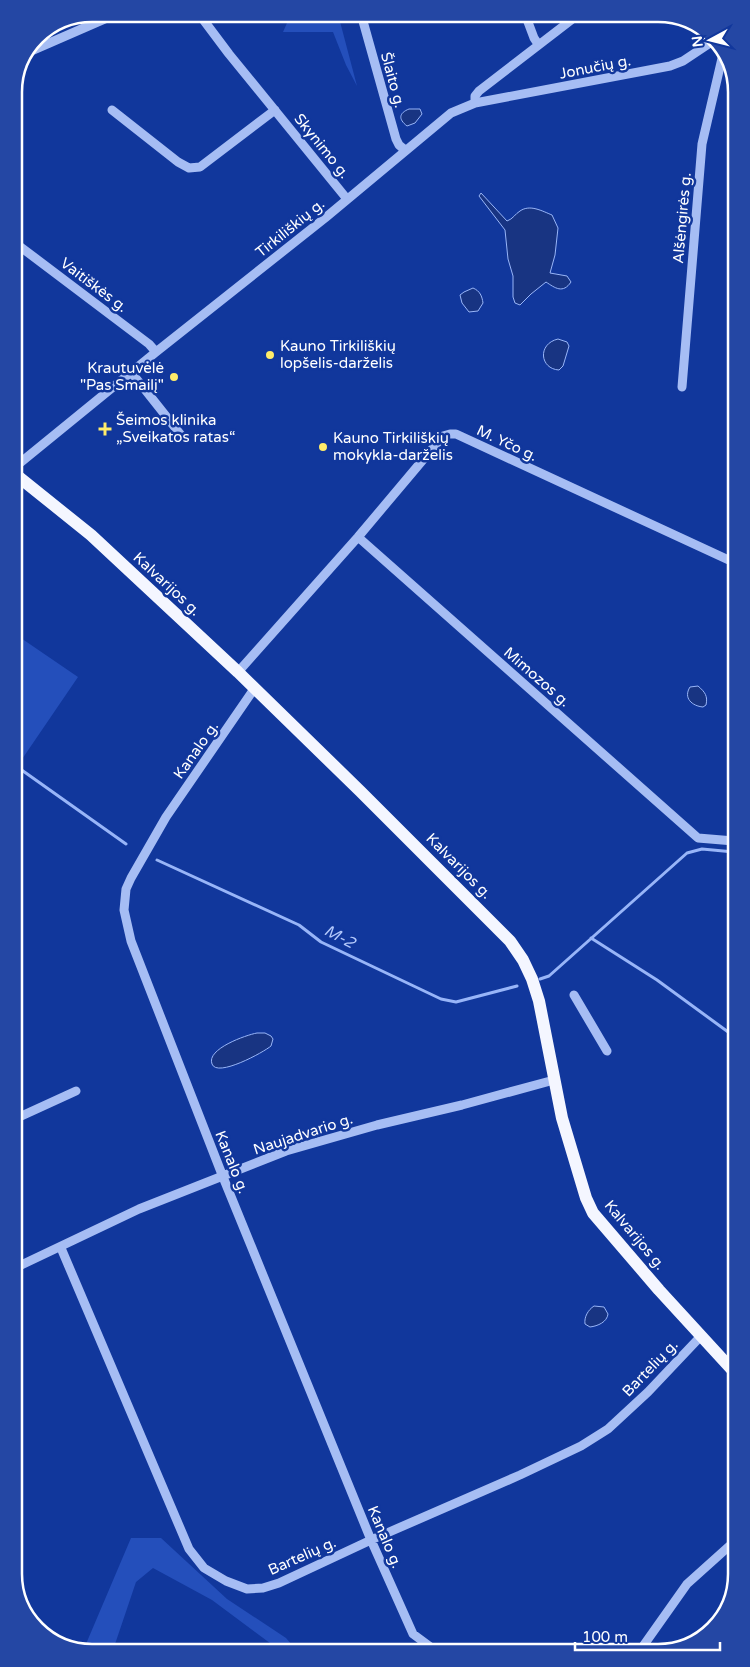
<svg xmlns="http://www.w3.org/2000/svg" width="750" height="1667" font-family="'Varela Round',sans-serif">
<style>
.green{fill:#244fbb}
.water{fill:#183482;stroke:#98b5f8}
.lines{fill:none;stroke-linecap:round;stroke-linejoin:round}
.stream{stroke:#98b5f8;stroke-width:3}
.minor{stroke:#a6bdf4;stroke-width:9}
.major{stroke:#f4f6ff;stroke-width:12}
.poi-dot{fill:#ffec6a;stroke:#11379c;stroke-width:2}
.labels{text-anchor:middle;stroke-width:5;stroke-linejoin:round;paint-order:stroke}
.street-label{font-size:15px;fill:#fff;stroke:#11379c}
.poi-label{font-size:15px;fill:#fff;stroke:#11379c;text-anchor:start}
.water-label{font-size:16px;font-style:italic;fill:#b3c8fb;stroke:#11379c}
.rim{fill:none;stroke:#fff;stroke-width:2.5}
</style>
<rect width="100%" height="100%" fill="#11379c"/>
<path class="green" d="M 291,14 L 338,14 L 357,86 L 346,65 L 333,32 L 283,32 Z
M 15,634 L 78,677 L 16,768 Z
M 131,1538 L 161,1538 L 227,1599 L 286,1638 L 298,1652 L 282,1652 L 212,1600 L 153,1568 L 136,1582 L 112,1653 L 88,1653 L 83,1651 Z"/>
<path class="water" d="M 409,109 L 420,109 L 422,114 L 415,123 L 407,126 C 398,119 399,113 409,109 Z
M 481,193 L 507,221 C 513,219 515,214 520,211 C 530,204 542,211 552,215 L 558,228 L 555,255 L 550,273 L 567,276 L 571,282 C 563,294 555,288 546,282 L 531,294 L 520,305 L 515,303 L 513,297 L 513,276 L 508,259 L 505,230 L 479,196 Z
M 473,288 C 480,291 482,296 483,303 L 478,311 L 469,312 L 462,303 L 460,295 L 464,292 Z
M 558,339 L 567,342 L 569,346 L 563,366 L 559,370 C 540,369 537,344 558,339 Z
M 698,686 C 705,692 708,696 706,705 L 703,707 C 692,706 683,698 690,687 Z
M 257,1033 L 265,1033 L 271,1036 L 273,1039 L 271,1046 C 264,1052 217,1078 212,1064 C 206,1049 246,1035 257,1033 Z
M 594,1306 L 604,1307 L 608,1314 C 607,1322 598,1326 590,1327 L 585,1324 C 584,1317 588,1310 594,1306 Z"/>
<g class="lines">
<path class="stream" d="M 16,766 L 126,844
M 157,860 L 299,925 L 321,942 L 441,999 L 456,1002 L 517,986
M 591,938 L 657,980 L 735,1037
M 540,979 L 549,976 L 687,853 L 702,849 L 734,852"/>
<path class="minor" d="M 199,14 L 229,54 L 347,199
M 361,14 L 396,139 L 399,145 L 405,150
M 525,14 L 534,38 L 538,44
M 31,51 L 116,14
M 475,103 L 475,96 L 479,91 L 579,14
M 112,110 L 178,162 L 189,168 L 200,167 L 275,110
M 14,242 L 149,344 L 156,352
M 131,372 L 181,435
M 682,387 L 702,144 L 723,54
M 15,467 L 156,352 L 325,218 L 451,113 L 475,103 L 670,66 L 683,61 L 713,41
M 358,537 L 698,838 L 734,841
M 238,672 L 358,537 L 443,436 L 450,434 L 456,434 L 733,562
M 254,689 L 166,817 L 131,878 L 126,889 L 124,910 L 131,941 L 223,1177 L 371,1540 L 413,1634 L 436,1651
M 574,995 L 607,1051
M 17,1118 L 76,1091
M 61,1248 L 189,1549 L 204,1568 L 226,1581 L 247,1589 L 263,1588 L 279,1583 L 371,1540 L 520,1475 L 581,1446 L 608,1429 L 648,1392 L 701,1336
M 17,1267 L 139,1209 L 286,1151 L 377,1125 L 462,1105 L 554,1080
M 641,1649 L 687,1584 L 736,1540"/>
<path class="major" d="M 15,474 L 91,535 L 238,672 L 360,791 L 510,941 L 523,960 L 532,979 L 539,1001 L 562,1118 L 586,1198 L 593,1213 L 659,1290 L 736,1374"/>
</g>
<g class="poi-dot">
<circle cx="270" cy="355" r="5"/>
<circle cx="174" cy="377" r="5"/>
<path d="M102.5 421.5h5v5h5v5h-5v5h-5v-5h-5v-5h5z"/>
<circle cx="323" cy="447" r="5"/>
</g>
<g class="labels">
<g class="street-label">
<text transform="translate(595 67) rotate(-11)" y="5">Jonučių g.</text>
<text transform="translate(393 80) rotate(75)" y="5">Šlaito g.</text>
<text transform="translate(322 146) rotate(51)" y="5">Skynimo g.</text>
<text transform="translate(682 218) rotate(-85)" y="5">Alšėngirės g.</text>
<text transform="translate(290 228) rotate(-39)" y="5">Tirkiliškių g.</text>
<text transform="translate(94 285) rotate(37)" y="5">Vaitiškės g.</text>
<text transform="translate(507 443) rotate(25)" y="5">M. Yčo g.</text>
<text transform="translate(167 584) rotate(43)" y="5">Kalvarijos g.</text>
<text transform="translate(537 677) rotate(41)" y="5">Mimozos g.</text>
<text transform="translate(196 750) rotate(-55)" y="5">Kanalo g.</text>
<text transform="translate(459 866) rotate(45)" y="5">Kalvarijos g.</text>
<text transform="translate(303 1134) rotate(-18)" y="5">Naujadvario g.</text>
<text transform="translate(232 1162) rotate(68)" y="5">Kanalo g.</text>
<text transform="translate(635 1235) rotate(50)" y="5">Kalvarijos g.</text>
<text transform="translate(650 1368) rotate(-46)" y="5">Bartelių g.</text>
<text transform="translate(385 1537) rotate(67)" y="5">Kanalo g.</text>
<text transform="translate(302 1556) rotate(-24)" y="5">Bartelių g.</text>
</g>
<g class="poi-label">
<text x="280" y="351">Kauno Tirkiliškių<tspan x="280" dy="17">lopšelis-darželis</tspan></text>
<text x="164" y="373" text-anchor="end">Krautuvėlė<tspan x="164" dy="17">"Pas Smailį"</tspan></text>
<text x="116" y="425">Šeimos klinika<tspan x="116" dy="17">„Sveikatos ratas“</tspan></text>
<text x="333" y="443">Kauno Tirkiliškių<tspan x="333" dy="17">mokykla-darželis</tspan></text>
</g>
<g class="water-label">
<text transform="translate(340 936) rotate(28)" y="6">M-2</text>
</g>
</g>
<path d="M0 0H750V1667H0ZM92 22H658A70 70 0 0 1 728 92V1574A70 70 0 0 1 658 1644H92A70 70 0 0 1 22 1574V92A70 70 0 0 1 92 22Z" fill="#2447a4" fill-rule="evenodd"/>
<path class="rim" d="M92 22H658A70 70 0 0 1 728 92V1574A70 70 0 0 1 658 1644H92A70 70 0 0 1 22 1574V92A70 70 0 0 1 92 22Z"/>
<g transform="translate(710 40) rotate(263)" stroke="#11379c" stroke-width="4" paint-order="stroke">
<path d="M0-4L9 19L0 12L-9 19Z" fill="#ffffff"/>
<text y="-8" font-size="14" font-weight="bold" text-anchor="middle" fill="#ffffff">N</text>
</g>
<path d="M575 1642v8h145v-8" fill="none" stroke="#ffffff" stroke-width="2.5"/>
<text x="582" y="1642" font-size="15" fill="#ffffff" stroke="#11379c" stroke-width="4" paint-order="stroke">100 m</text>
</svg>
